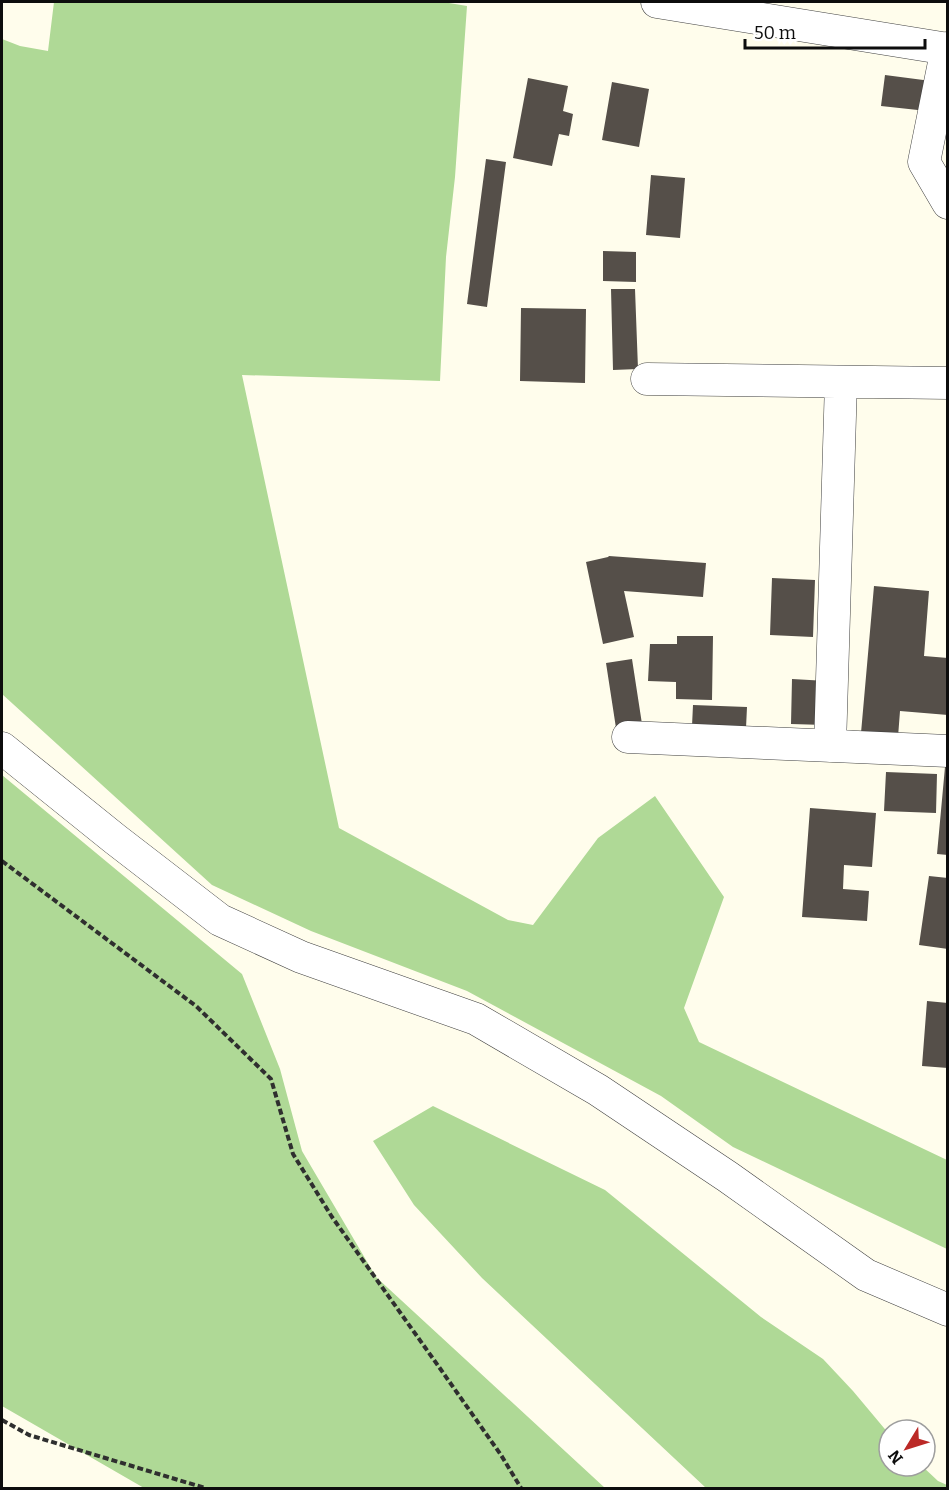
<svg xmlns="http://www.w3.org/2000/svg" width="949" height="1490" font-family="Bitter,serif">
<style>
.forest{fill:#afd996}
.building{fill:#554f49}
.lines{fill:none;stroke-linecap:round;stroke-linejoin:round}
.minor-casing{stroke:#404040;stroke-width:33}
.path{stroke:#2f2f2f;stroke-width:4;stroke-dasharray:6 3;stroke-linecap:butt}
.minor{stroke:#fff;stroke-width:32}
</style>
<rect width="100%" height="100%" fill="#fffdec"/>
<path class="forest" d="M 54,2 L 443,2 L 467,6 L 455,177 L 446,257 L 440,381 L 242,375 L 339,828 L 508,920 L 533,925 L 598,838 L 655,796 L 724,897 L 684,1008 L 699,1042 L 947,1160 L 947,1249 L 733,1147 L 661,1096 L 467,991 L 311,931 L 212,885 L 2,694 L 2,39 L 20,46 L 48,51 Z
M 2,775 L 242,974 L 280,1069 L 302,1151 L 376,1277 L 605,1488 L 144,1488 L 2,1406 Z
M 433,1106 L 605,1190 L 761,1317 L 823,1359 L 853,1391 L 889,1434 L 889,1466 L 922,1466 L 938,1481 L 947,1485 L 947,1488 L 706,1488 L 482,1278 L 414,1205 L 373,1141 Z"/>
<path class="building" d="M 885,75 L 931,81 L 927,111 L 881,106 Z
M 528,78 L 568,86 L 563,111 L 573,114 L 569,136 L 559,134 L 552,166 L 513,158 Z
M 612,82 L 649,89 L 639,147 L 602,140 Z
M 486,159 L 506,162 L 487,307 L 467,304 Z
M 651,175 L 685,178 L 680,238 L 646,235 Z
M 603,251 L 636,252 L 636,282 L 603,281 Z
M 611,289 L 635,289 L 638,369 L 613,370 Z
M 521,308 L 586,309 L 585,383 L 520,381 Z
M 609,556 L 706,563 L 703,597 L 624,591 L 634,637 L 603,644 L 586,562 L 608,557 Z
M 772,578 L 815,580 L 813,637 L 770,635 Z
M 874,586 L 929,591 L 924,656 L 948,658 L 948,715 L 900,711 L 898,737 L 861,733 Z
M 677,636 L 713,636 L 712,700 L 676,699 L 676,682 L 648,681 L 650,644 L 677,644 Z
M 632,659 L 642,724 L 616,728 L 606,663 Z
M 792,679 L 827,681 L 825,725 L 791,724 Z
M 693,705 L 747,707 L 746,728 L 692,726 Z
M 945,767 L 948,767 L 948,855 L 937,854 Z
M 886,772 L 937,774 L 936,813 L 884,811 Z
M 810,808 L 876,813 L 872,867 L 844,865 L 843,889 L 869,891 L 867,921 L 802,917 Z
M 929,876 L 948,878 L 948,949 L 919,945 Z
M 927,1001 L 948,1003 L 948,1068 L 922,1066 Z"/>
<g class="lines">
<g class="minor-casing">
<path id="minor" d="M 657,2 L 948,49
M 947,48 L 924,162 L 948,203
M 647,379 L 948,383
M 628,737 L 948,751
M 830,746 L 841,382
M 2,748 L 115,839 L 220,920 L 301,957 L 476,1019 L 598,1090 L 728,1177 L 866,1275 L 948,1310"/>
</g>
<path class="path" d="M 2,861 L 196,1006 L 271,1079 L 293,1154 L 332,1217 L 439,1367 L 501,1455 L 521,1488
M 2,1420 L 29,1435 L 205,1488"/>
<use href="#minor" class="minor"/>
</g>
<rect width="949" height="1490" fill="none" stroke="#0d0d0d" stroke-width="6"/>
<g transform="translate(907 1448) rotate(232)"><circle r="28" fill="#ffffff" stroke="#9e9e9e" stroke-width="1.5"/>
<path d="M0-4.5L10 22L0 15L-10 22Z" fill="#bb2926"/>
<text y="-9" font-size="16" font-weight="bold" text-anchor="middle" fill="#0d0d0d">N</text>
</g>
<path d="M745 39v9h180v-9" fill="none" stroke="#0d0d0d" stroke-width="3"/>
<text x="754" y="39" font-size="18" fill="#0d0d0d" stroke="#ffffff" stroke-width="4.5" paint-order="stroke">50 m</text>
</svg>
